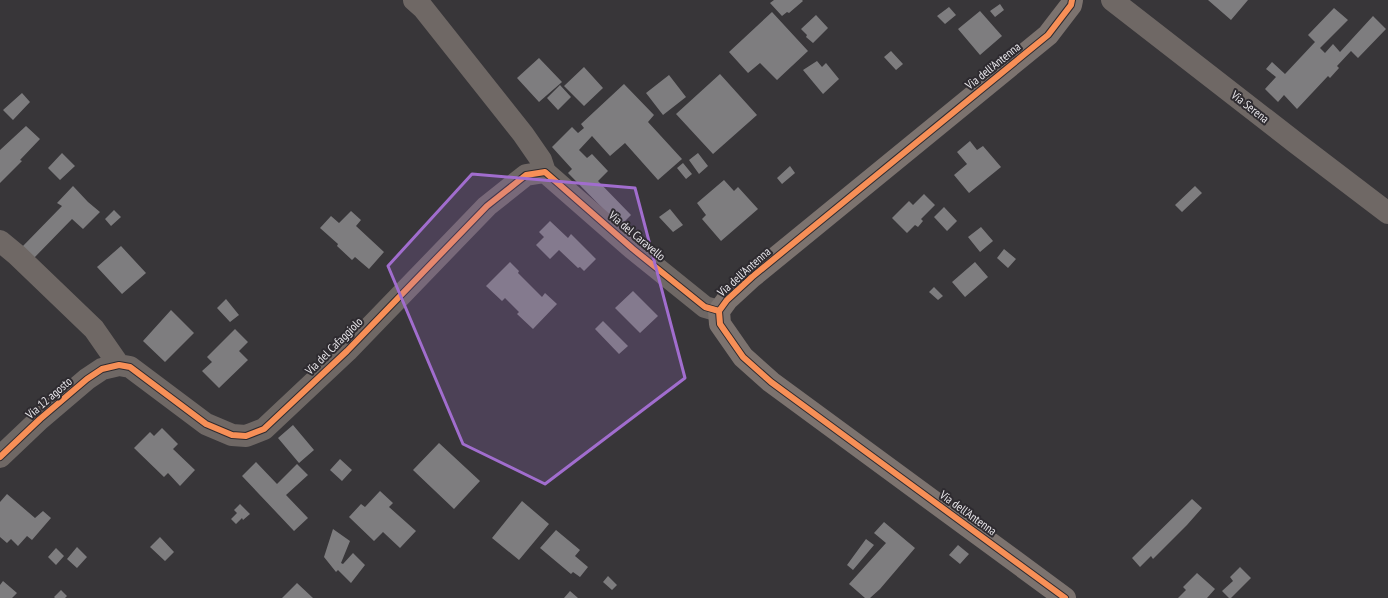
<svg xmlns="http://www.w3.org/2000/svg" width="1388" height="598" font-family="'PT Sans Narrow',sans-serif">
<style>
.building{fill:#7e7d7f}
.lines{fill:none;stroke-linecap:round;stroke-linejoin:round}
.street{stroke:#6f6865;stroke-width:22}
.secondary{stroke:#7c736f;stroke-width:22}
.cycleway-casing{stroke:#2e2b30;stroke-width:8}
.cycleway{stroke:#f78f57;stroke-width:6}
.marked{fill:#a16dce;fill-opacity:0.2;stroke:#a16dce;stroke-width:3;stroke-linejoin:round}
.labels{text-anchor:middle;stroke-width:4;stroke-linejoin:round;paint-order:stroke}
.street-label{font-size:12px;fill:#e7e5e9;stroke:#2e2b30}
</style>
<rect width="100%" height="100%" fill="#383639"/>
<path class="building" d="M 774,0 L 802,0 L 803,1 L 789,13 L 787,12 L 782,16 L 770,3 Z
M 1208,0 L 1248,0 L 1231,20 Z
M 1000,4 L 1004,10 L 995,17 L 990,11 Z
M 949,7 L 956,15 L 945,24 L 937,16 Z
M 1334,8 L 1348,20 L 1320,48 L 1325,53 L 1333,44 L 1340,52 L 1373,16 L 1386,29 L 1358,58 L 1351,51 L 1337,66 L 1339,68 L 1330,78 L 1328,76 L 1297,109 L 1284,95 L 1278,102 L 1265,89 L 1276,77 L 1266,69 L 1272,62 L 1285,74 L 1315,42 L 1308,35 Z
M 980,11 L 1002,36 L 980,55 L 958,29 Z
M 772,12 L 808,51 L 777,80 L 760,63 L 748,73 L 729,52 Z
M 816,15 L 828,28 L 813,43 L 806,37 L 807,35 L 801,29 Z
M 891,51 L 903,64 L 896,70 L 884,57 Z
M 539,58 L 562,82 L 539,102 L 517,78 Z
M 817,61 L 822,67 L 826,63 L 839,79 L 823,94 L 803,70 Z
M 584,67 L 603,88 L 584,106 L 564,86 Z
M 720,74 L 757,115 L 713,154 L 676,114 Z
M 669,75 L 686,97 L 663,115 L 646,93 Z
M 624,84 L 654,115 L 648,122 L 682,159 L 658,180 L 625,143 L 610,156 L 592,136 L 579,150 L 587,158 L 592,154 L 608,171 L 598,181 L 631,215 L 620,226 L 568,173 L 572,169 L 552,147 L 572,127 L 578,133 L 584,128 L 581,124 Z
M 560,85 L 571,97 L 558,110 L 547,98 Z
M 22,93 L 30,102 L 13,120 L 3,110 Z
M 26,126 L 40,139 L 20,160 L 22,161 L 0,183 L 0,150 Z
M 970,141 L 977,150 L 983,146 L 1001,167 L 969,193 L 954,175 L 967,164 L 957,152 Z
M 62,153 L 75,166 L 60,180 L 48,168 Z
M 698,153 L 708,166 L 699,174 L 689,160 Z
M 683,163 L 692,174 L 686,179 L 677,168 Z
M 790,166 L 795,173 L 782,184 L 777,178 Z
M 724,180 L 734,191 L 738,187 L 758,209 L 721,241 L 702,219 L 706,215 L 697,203 Z
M 73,186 L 88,202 L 100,212 L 83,229 L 72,219 L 34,258 L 22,247 L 62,206 L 57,203 Z
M 1195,186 L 1202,193 L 1182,212 L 1175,205 Z
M 924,194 L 935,205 L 921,219 L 923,221 L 918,227 L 915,225 L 907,233 L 892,218 L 909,201 L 913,205 Z
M 944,207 L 957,221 L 947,231 L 934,217 Z
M 670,209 L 683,225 L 673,232 L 659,217 Z
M 114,210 L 121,217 L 111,226 L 105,219 Z
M 351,211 L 361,220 L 356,226 L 384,252 L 369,269 L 355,257 L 352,260 L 337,246 L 338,244 L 320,228 L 331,216 L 339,223 Z
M 550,221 L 568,238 L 571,234 L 596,259 L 584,271 L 580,267 L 578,268 L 559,250 L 550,259 L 536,245 L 544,237 L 539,232 Z
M 981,227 L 993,241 L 980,252 L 968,237 Z
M 121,246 L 146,273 L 122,294 L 97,267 Z
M 1004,249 L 1016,259 L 1008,268 L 997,258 Z
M 510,262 L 519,271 L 518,273 L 542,297 L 545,293 L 557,304 L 533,329 L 517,314 L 519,312 L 505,298 L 502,301 L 486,286 Z
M 975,262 L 988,277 L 965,297 L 952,282 Z
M 934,287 L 943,296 L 938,300 L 929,292 Z
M 633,291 L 658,316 L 640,333 L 615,308 Z
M 226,299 L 239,315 L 230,322 L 217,308 Z
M 171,310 L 194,333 L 165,362 L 143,341 Z
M 603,321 L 628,346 L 619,354 L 595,329 Z
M 235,329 L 248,342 L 239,351 L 248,360 L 219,388 L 202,371 L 212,362 L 207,357 Z
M 293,425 L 314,450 L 299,463 L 278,438 Z
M 162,428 L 178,444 L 173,449 L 195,470 L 180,486 L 168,473 L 164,477 L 134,448 L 150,432 L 154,436 Z
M 439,443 L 480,481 L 454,509 L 413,470 Z
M 340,459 L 352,470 L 342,481 L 330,470 Z
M 256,462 L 277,484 L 297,464 L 308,475 L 286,495 L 308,518 L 294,531 L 242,476 Z
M 380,491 L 393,503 L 389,507 L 416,531 L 400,548 L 383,532 L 374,541 L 349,517 L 361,504 L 365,507 Z
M 7,494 L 35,518 L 43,511 L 51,518 L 32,540 L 27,536 L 18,546 L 11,539 L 7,543 L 0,537 L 0,502 Z
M 1192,499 L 1202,508 L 1187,525 L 1153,559 L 1151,556 L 1140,567 L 1132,558 Z
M 522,501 L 549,524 L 519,560 L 492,538 Z
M 240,504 L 250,514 L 243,520 L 242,518 L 236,524 L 231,519 L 237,513 L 234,510 Z
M 884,522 L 915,548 L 880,589 L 870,598 L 865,598 L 849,584 L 886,543 L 874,533 Z
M 333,529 L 350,541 L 341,563 L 343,564 L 353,553 L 365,565 L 351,583 L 338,570 L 336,572 L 324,557 Z
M 556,530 L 580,550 L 575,556 L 588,567 L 580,577 L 573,572 L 571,574 L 540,548 Z
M 160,537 L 174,552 L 165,561 L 150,547 Z
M 866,539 L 874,545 L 853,570 L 847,565 Z
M 958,545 L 969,554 L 960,564 L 949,555 Z
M 77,547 L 87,557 L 77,568 L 67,559 Z
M 56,548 L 64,556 L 56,565 L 48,557 Z
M 1240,567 L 1251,578 L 1231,598 L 1229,598 L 1222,591 L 1233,581 L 1230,577 Z
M 1197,573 L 1215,589 L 1207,598 L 1178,598 L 1186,590 L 1183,587 Z
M 608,576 L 617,585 L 612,590 L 603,582 Z
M 3,581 L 17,593 L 12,598 L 0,598 L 0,585 Z
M 297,583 L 313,598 L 282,598 Z
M 61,590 L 67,596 L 65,598 L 55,598 L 54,597 Z
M 570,591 L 578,598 L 564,598 Z"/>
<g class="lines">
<path class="street" d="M 414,0 L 423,8 L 523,134 L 541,160 L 545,172 L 633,249 L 705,307 L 719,311
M 1112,0 L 1296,143 L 1388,213
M 0,241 L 17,255 L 94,329 L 119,365
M 0,457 L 40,419 L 87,379 L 102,369 L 119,365 L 130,367 L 206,424 L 232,435 L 246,436 L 264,429 L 347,351 L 487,206 L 526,175 L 545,172"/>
<path class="secondary" d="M 1065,598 L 771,382 L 743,357 L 720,324 L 719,311 L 727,300 L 752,277 L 1048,35 L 1071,5 L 1072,0"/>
<g class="cycleway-casing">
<path id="cycleway" d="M 0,457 L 40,419 L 87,379 L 102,369 L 119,365 L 130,367 L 206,424 L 232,435 L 246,436 L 264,429 L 347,351 L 487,206 L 526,175 L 545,172 L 633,249 L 705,307 L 719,311
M 1065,598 L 771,382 L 743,357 L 720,324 L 719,311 L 727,300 L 752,277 L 1048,35 L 1071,5 L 1072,0"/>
</g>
<use href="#cycleway" class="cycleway"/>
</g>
<path class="marked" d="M 472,174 L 635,188 L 685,378 L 545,484 L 463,444 L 388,266 Z"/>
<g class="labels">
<g class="street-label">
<text transform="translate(993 66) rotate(-39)" y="4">Via dell'Antenna</text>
<text transform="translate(1250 107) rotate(38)" y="4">Via Serena</text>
<text transform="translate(637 236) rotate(40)" y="4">Via del Caravello</text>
<text transform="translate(744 272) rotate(-42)" y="4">Via dell'Antenna</text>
<text transform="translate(334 346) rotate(-45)" y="4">Via del Cafaggiolo</text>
<text transform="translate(49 398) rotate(-41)" y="4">Via 12 agosto</text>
<text transform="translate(968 513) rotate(36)" y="4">Via dell'Antenna</text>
</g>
</g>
</svg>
